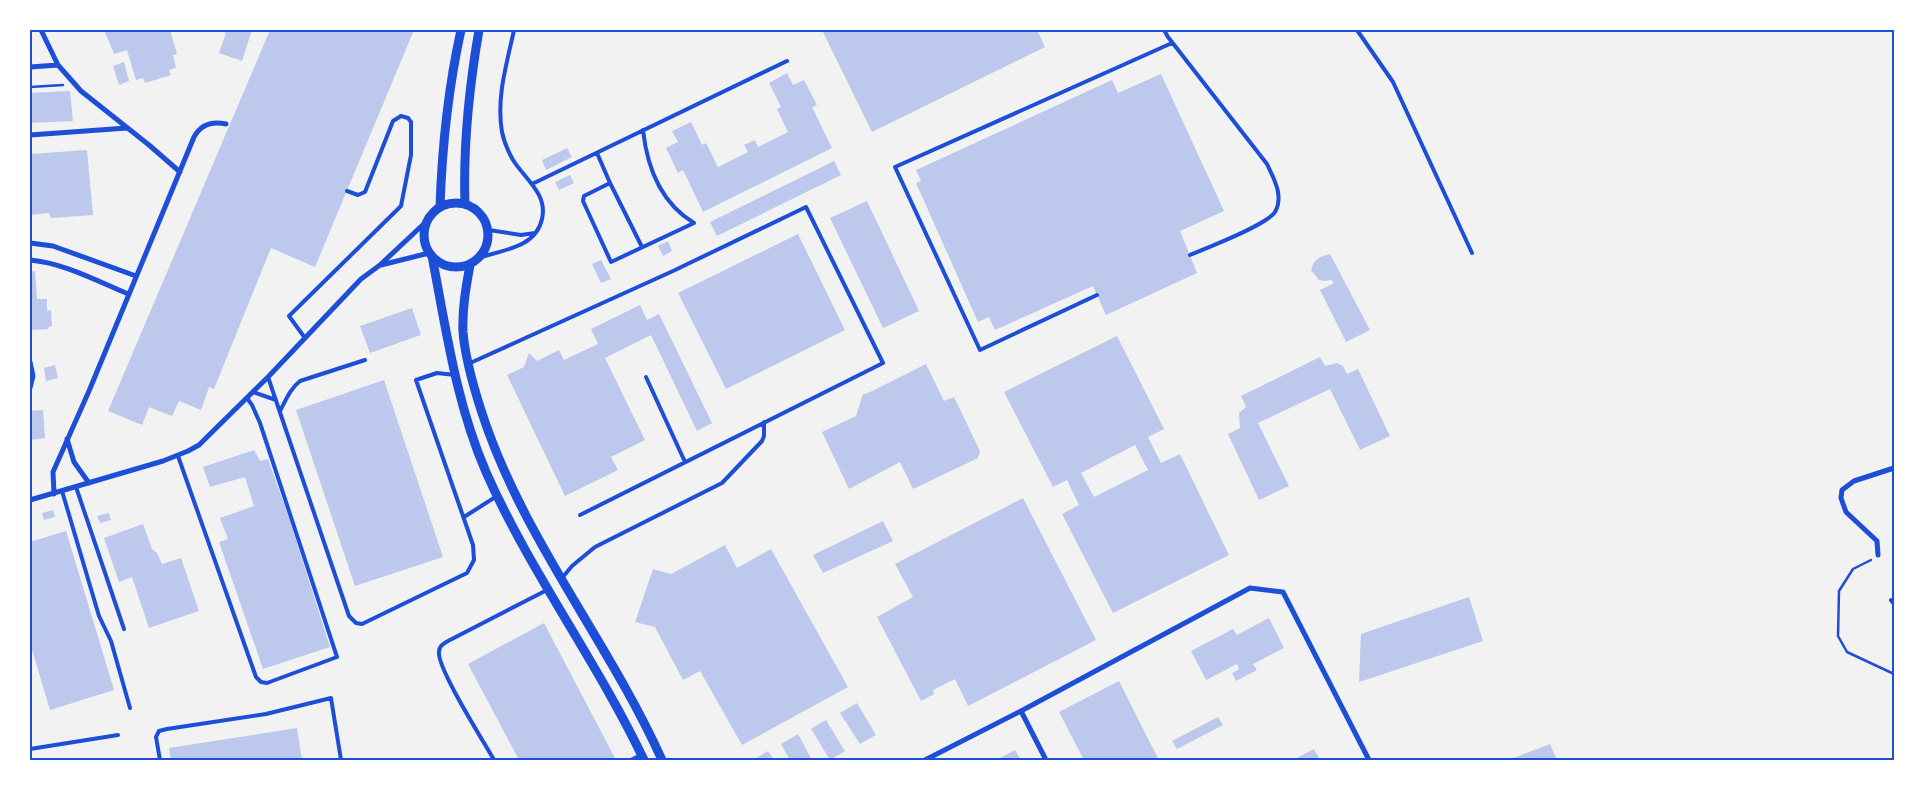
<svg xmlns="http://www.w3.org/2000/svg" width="1924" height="790" font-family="'Playfair Display',serif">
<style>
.building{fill:#bdc9ec;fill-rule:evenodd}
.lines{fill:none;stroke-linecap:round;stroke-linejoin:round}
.path{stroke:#1d4ed8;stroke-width:2.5}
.service{stroke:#1d4ed8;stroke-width:4}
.minor{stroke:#1d4ed8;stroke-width:5}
.tertiary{stroke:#1d4ed8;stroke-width:9}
.neatline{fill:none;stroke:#1d4ed8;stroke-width:2}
</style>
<rect width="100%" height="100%" fill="#f2f2f2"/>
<path class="building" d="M 104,30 L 170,30 L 177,54 L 173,55 L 176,68 L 169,70 L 171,75 L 145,83 L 143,78 L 136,80 L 127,50 L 114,54 Z
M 219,30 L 252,30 L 242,61 L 219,53 L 226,33 Z
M 270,30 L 414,30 L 315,267 L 271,248 L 214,389 L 209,387 L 201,410 L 179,401 L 172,416 L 149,407 L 142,425 L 108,411 Z
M 822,30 L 1037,30 L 1045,47 L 872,132 Z
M 124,62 L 129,81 L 119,85 L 113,66 Z
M 787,73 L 793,85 L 804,80 L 817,105 L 812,107 L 832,148 L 703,212 L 683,170 L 678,173 L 666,148 L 678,142 L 672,131 L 691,122 L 702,145 L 706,143 L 718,167 L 748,152 L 744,145 L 755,140 L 758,147 L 788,132 L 777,109 L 781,107 L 769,83 Z
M 1161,74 L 1224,211 L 1180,231 L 1197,273 L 1106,315 L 1093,286 L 995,330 L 989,317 L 978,322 L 916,183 L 921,181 L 916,170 L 1112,80 L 1118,93 Z
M 70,91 L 73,121 L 30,123 L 30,93 Z
M 567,148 L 572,157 L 546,170 L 542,160 Z
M 87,150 L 93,215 L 51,218 L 49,213 L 30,215 L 30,154 Z
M 834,161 L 841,175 L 717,236 L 710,222 Z
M 570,175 L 574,183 L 559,190 L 555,182 Z
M 867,201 L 919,311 L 883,328 L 830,218 Z
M 798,234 L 845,330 L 726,389 L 678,293 Z
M 668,241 L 672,251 L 663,256 L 658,246 Z
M 1330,254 L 1370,330 L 1346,342 L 1320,290 L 1334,283 L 1331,280 L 1325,281 L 1319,280 L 1311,270 L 1314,262 L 1320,257 Z
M 601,260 L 611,279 L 601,283 L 592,264 Z
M 35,271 L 37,299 L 47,299 L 47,311 L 51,310 L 52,326 L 49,327 L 48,329 L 31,330 L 32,334 L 30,334 L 30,272 Z
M 640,305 L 647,320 L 659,314 L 712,423 L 697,431 L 651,335 L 605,358 L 645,440 L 611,457 L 618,470 L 565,496 L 507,375 L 524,367 L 529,353 L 537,361 L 559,350 L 564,360 L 598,344 L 591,329 Z
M 412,308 L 421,335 L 370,353 L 360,326 Z
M 1117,336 L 1164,429 L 1148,437 L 1161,463 L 1180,454 L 1229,555 L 1113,613 L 1062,514 L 1079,505 L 1067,480 L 1053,487 L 1004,392 ZM 1135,445 L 1148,470 L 1094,497 L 1081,473 Z
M 1320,357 L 1325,366 L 1337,363 L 1343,366 L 1347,374 L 1358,369 L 1390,436 L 1360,450 L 1330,389 L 1258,423 L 1289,486 L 1259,500 L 1228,434 L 1240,428 L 1239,413 L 1246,407 L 1241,396 Z
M 926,364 L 944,401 L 954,397 L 980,451 L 978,458 L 913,489 L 900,462 L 849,489 L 822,432 L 856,416 L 863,394 L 866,394 Z
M 55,365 L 58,378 L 46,381 L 44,368 Z
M 384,380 L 443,557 L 355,586 L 296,410 Z
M 43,410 L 45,438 L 30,440 L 30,411 Z
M 254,450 L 260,461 L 268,459 L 289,518 L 330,647 L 263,669 L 219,542 L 228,539 L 220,518 L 254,506 L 245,477 L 210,487 L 203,467 Z
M 1023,498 L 1096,640 L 968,706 L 955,679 L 933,690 L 934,694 L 921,701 L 877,617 L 913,597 L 895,564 Z
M 53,510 L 55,517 L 44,520 L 42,513 Z
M 109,513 L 111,520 L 100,523 L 97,516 Z
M 883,521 L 893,541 L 823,573 L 813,555 Z
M 143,524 L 152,549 L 157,553 L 162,564 L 181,558 L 199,611 L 149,628 L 132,577 L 119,582 L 104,538 Z
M 66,531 L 114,690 L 50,710 L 30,643 L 30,542 Z
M 725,545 L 737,568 L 771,549 L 848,687 L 742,745 L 700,671 L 683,680 L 655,627 L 635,622 L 653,569 L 671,574 Z
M 1469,597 L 1483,641 L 1359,682 L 1361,634 Z
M 1269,618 L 1284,648 L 1253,664 L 1257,670 L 1236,681 L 1232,673 L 1239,669 L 1237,664 L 1206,680 L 1191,651 L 1233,629 L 1237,635 Z
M 544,623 L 616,760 L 519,760 L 468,664 Z
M 1119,681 L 1141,725 L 1159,760 L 1084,760 L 1059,712 Z
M 857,703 L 876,735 L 860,744 L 840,713 Z
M 1218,717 L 1223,725 L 1177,749 L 1172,741 Z
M 826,720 L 845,751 L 830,760 L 811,729 Z
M 297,728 L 302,760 L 171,760 L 169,748 Z
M 798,734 L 812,760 L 790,760 L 781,744 Z
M 1550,744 L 1557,760 L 1508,760 Z
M 1314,749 L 1320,760 L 1293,760 Z
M 1015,750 L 1021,760 L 996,760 Z
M 768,751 L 774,760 L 753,760 Z"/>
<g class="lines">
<path class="path" d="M 30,87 L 63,85
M 1871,560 L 1853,569 L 1839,591 L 1838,636 L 1847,652 L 1894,674"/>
<path class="service" d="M 1164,30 L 1168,37 L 1267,164 C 1274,179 1284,196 1275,212 C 1267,225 1207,248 1190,255
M 1357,30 L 1393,82 L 1472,253
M 597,153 L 610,183 L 584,196 L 583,201 L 611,262 L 694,223 C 661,203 647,167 643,130
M 610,183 L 642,247
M 532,184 L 787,61
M 489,230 L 521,235 L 535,233
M 481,257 C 504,250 536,247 542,219 C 548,194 525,179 513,160 C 508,151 504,142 502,132 C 496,97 507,63 514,30
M 1097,295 L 980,350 L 895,167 L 1172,43
M 305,338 L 289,316 L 401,206 L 411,155 L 411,122 L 408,118 L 401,116 L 393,121 L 365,192 L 358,195 L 347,191
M 468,364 L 673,271 L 806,207 L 883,363 L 580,515
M 268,377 L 349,616 L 356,623 L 362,624 L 467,573 L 474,560 L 473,545 L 416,380 L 437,373 L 455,375
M 646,377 L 685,462
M 253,392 L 276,400
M 280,411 C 286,400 290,389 300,381 L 365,360
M 178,456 L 256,677 L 261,682 L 267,683 L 337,657 L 260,423 L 252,405 L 247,398
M 76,487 L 124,629
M 62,491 L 99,616 L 111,641 L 130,708
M 464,517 L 497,496
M 562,578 L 572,566 L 595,547 L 722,483 L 762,441 L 764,436 L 764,422
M 1891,600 L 1894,604
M 30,749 L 118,735
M 160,760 L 156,737 L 159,731 L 167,729 L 266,714 L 331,698 L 341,760
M 494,760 C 484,742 437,668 439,652 C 439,646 443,644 448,641 L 547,590
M 631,760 L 641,755"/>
<path class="minor" d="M 41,30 L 58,65 L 81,91 L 149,145 L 180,172
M 30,67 L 58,65
M 30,135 L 127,128
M 30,243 L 53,246 L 136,276
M 30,260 C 64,263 97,281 128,294
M 381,265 L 429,253
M 30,362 L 33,376 L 30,388
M 67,439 L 74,462 L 89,483
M 54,494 L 53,472 L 89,391 L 194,137 C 201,124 212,121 226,124
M 30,500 L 163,461 L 188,451 L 199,445 L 268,377 L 361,279 L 380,265 L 428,220
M 1878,555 L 1877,541 L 1846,512 L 1841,498 L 1842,490 L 1854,481 L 1894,468
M 1021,711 L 1046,760
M 925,760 L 1021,711 L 1250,588 L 1283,592 L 1369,760"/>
<path class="tertiary" d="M424 235a32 32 0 1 1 64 0a32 32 0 1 1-64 0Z
M 465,204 C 463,145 469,88 479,30
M 440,207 C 442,147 448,89 461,30
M 432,256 C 446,329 456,403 486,472 C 530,572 597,661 644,760
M 470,265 C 466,287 462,309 463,332 C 465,358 473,385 481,410 C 521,536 608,640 662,760"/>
</g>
<rect width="1924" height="790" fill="none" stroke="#ffffff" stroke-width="62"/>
<rect x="31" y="31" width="1862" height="728" class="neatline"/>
</svg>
